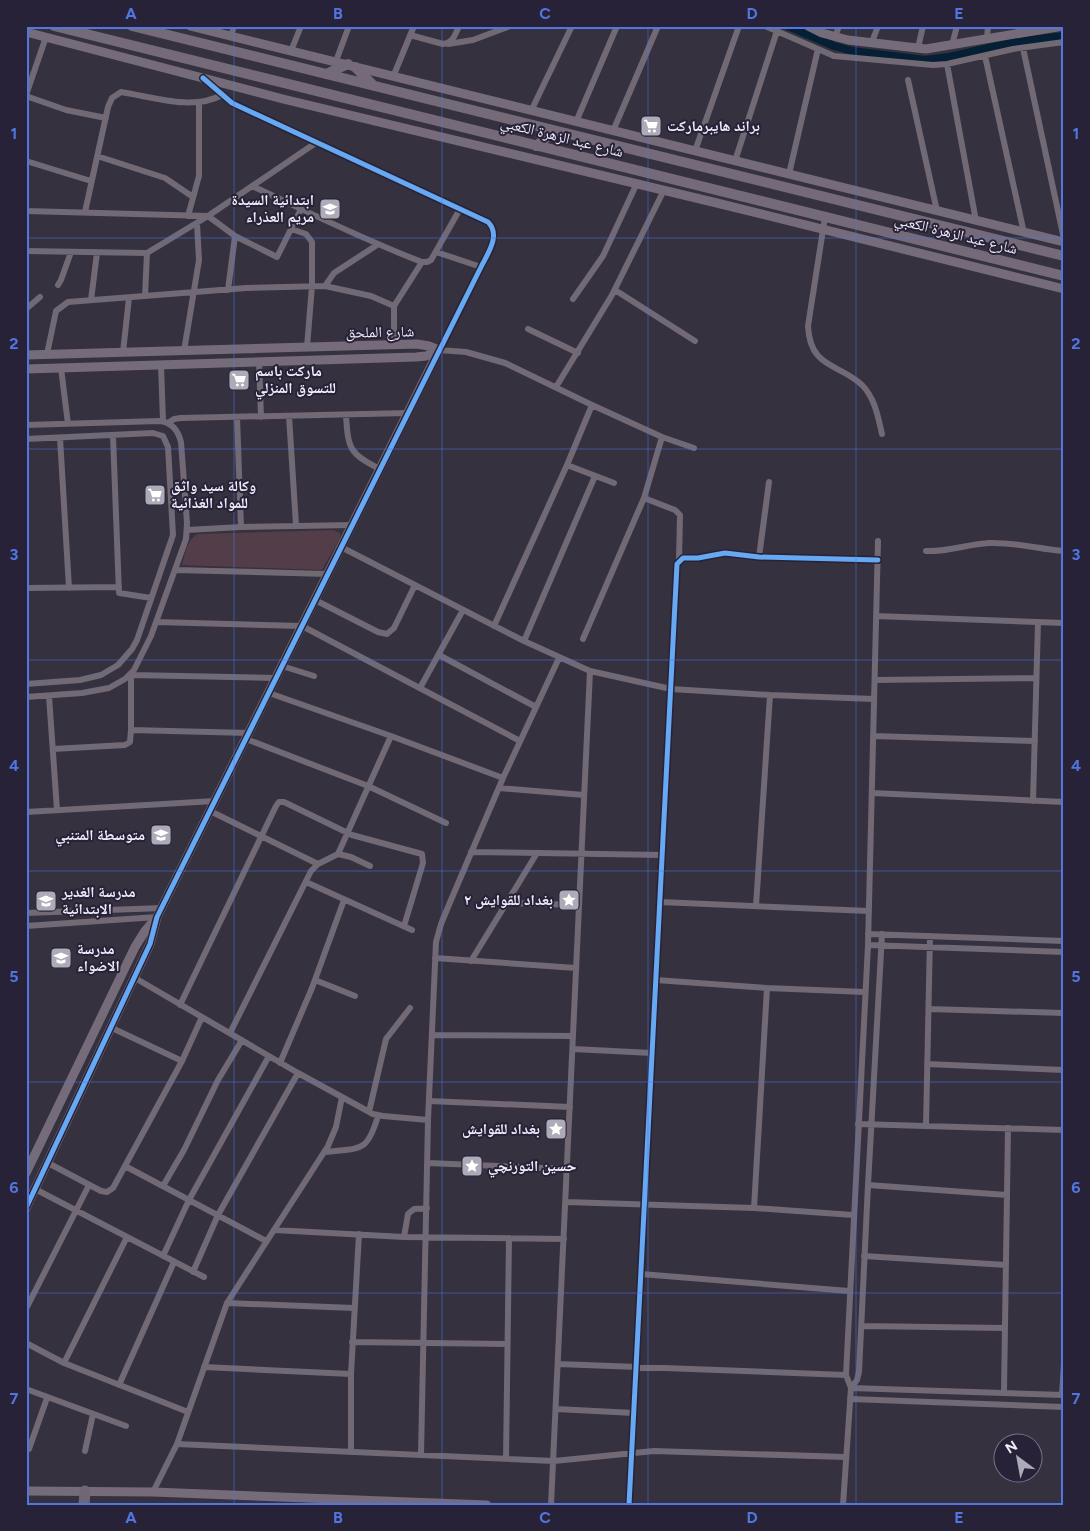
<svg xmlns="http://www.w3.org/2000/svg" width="1090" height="1531" font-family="Figtree,'Noto Naskh Arabic',sans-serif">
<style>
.green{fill:#523d48}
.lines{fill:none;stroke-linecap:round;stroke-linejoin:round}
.canal{stroke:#052034;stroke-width:8}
.street{stroke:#716974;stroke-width:6}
.secondary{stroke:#766c79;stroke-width:9}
.primary{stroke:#746a78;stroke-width:10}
.highway{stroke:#706775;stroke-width:11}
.cycleway-casing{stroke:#282238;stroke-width:8}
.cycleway{stroke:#66a8f1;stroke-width:5}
.grid{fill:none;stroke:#5276e1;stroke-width:1;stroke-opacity:0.55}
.labels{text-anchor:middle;stroke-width:4;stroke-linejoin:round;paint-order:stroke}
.poi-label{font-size:15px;font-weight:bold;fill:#efecfb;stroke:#282238;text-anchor:start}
.street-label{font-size:15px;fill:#efecfb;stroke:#282238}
.neatline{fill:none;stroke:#5276e1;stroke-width:2}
.grid-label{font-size:16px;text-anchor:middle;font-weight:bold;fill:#5276e1}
</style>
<rect width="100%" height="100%" fill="#35313e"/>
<path class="green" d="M 333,530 L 340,533 L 340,538 L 322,570 L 182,565 C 185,554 187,539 198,534 Z"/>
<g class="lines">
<path class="canal" d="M 788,26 L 834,46 L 853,51 L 925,60 L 949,57 L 1015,42 L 1064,36"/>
<path class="street" d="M 765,26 L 834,56 L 933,65 L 947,64 L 1013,49 L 1064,42
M 410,35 L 443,44 C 453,43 455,35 459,26
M 231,36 L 234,26
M 835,37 L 839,26
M 987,38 L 988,26
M 872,42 L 878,26
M 448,44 L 473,40 L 510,26
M 952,45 L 957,26
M 918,48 L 923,26
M 1023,48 L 1064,239
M 291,51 L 301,26
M 985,56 L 1024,233
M 336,61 L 349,26
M 947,64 L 976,221
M 393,77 L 414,26
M 204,79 L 232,103 L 460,209 C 480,219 501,221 490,248 L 439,350 L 466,352 L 505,363 L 592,405 L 662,437 L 694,448
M 908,80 L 937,211
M 26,95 L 46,37
M 26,96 L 66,110 L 106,118
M 531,111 L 572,26
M 576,122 L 617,26
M 613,131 L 658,26
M 695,151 L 739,26
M 97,156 L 165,178 L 193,197
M 26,161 L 91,181
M 735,161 L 777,31
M 789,174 L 818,49
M 252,186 C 308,212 364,240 422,262 L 427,262 L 431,260 L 460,209
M 26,211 L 208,216 L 235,236 L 277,257 L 301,209
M 85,212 L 108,107 L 112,98 L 121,92 C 153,97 193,111 222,95
M 188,216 L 199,176 L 199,103
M 825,217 L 808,326 C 810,369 839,363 862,385 C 875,398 878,417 882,434
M 291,229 L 306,234 L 312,242 L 312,286 L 307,347
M 26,251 L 147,253 L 208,216 L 317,142
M 436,252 L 481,267
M 58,285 L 61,280 L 71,252
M 325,286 L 334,273 L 377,245
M 228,290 L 235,236
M 615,290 L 695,341
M 145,296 L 147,253
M 573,299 L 603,256 L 637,183
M 91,300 L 97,253
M 26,309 L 40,297
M 528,329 L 578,353
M 394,345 L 394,306 L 422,262
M 184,351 L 199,260 L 197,223
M 123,352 L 129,298
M 47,354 L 56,311 L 68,302 L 246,288 L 325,286 L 371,296 L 394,306
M 259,361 L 261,417
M 161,365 L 163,421
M 61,368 L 68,424
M 556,387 L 612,295 L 664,190
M 346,415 C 348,448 349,454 380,469
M 289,416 L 296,525
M 237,417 L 241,527
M 168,423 L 174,419 L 181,418 L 408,413
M 26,425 L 159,421 C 172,422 178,430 181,442 L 187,523 L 186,539 L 151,636 L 134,670 L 125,679 L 109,688 L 82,693 L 26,697
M 113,436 L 119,593 L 151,598
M 60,438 L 69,588
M 26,439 L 153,433 L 163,436 L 168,447 L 173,535 L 137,640 L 132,649 L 118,665 L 101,675 L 80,680 L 26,684
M 567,465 L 614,483
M 644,498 L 675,510 L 680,515 L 679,560
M 187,530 L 241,527 L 352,525
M 341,547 L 524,641 L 590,671 L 671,689 L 770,695 L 874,699
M 926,551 C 948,552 968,544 989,543 C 1014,542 1039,549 1064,551
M 759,557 L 769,482
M 175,570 L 328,574
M 26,588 L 119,587
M 315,600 L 378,632 L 387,634 L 394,628 L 415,585
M 876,616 L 1064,623
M 156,622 L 302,626 L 520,741
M 494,626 L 567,465 L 592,405
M 583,639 L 644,498 L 662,437
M 524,641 L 595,476
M 439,655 L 536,707
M 282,666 L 314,676
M 875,680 L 1036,678
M 420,688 L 463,610
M 269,693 L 391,736 L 503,778
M 49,696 L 57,810
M 131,730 L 249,733
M 873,736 L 1035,741
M 246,739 L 368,786 L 446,823
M 53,749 L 125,745 L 130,742 L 131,730 L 131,675 L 276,678
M 499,788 L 584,795
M 872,793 L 1064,802
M 1033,801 L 1038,622
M 210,811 L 318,864
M 26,812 L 215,801
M 471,852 L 662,855
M 338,854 L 391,736
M 306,882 L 412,930
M 660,902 L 869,911
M 506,903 L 579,905
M 756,906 L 770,695
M 26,913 L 162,908
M 26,926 L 157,917
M 868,934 L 1064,941
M 868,945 L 1064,952
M 435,958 L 576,968
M 471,961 L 537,853
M 135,978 L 298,1073 L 373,1114 L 383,1116 L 428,1120
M 315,980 L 355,996
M 656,980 L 767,988 L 865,992
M 180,1005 L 276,806 L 279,802 L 284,802 L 352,835 L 422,854 L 423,863 L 404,926
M 929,1009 L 1064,1013
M 112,1028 L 182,1061
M 230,1033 L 311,871 L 318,864 L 338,854 L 351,857 L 370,866
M 432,1035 L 573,1036
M 573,1049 L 652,1053
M 280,1063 L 312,988 L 344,900
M 927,1064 L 1064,1070
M 429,1101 L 570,1107
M 369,1112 L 386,1039 L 410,1008
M 858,1124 L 1064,1130
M 926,1126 L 930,936
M 325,1152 C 361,1148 367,1153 378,1116
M 48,1163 L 101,1191 L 107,1192 L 113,1188 L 182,1061 L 202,1017
M 428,1163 L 567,1169
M 125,1166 L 266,1241
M 868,1185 L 1007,1195
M 163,1186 L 184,1150 L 218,1080 L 242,1040
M 35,1189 L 204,1277
M 566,1202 L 754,1208 L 853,1215
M 754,1208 L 767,988
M 274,1230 L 404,1237 L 564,1239
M 404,1237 L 408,1214 L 414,1209 L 427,1208
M 163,1256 L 189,1200 L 269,1056
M 864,1256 L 1006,1265
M 193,1272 L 218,1215 L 298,1073
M 641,1274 L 849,1291
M 227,1303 L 354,1308
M 26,1309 L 89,1185
M 862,1326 L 1005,1328
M 352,1342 L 507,1344
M 26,1343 L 64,1363 L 188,1412
M 64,1363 L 127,1237
M 558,1364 L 846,1375
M 204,1367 L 351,1374
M 119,1385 L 174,1262
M 851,1388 L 857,1380 L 859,1372 L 868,1185 L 882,934
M 851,1388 L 1064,1395
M 26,1389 L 126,1426
M 1004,1392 L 1008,1128
M 1062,1395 L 1064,1363
M 850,1399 L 1064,1407
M 556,1409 L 634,1413
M 177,1444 L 554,1461 L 654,1451 L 846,1457
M 29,1449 L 47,1398
M 85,1451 L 93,1414
M 351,1452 L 351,1374 L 359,1234
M 421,1455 L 428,1120 L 436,942 L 441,924 L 448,907 L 503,778 L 559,658
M 506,1459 L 509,1238
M 153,1492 L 177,1444 L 227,1303 L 328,1146 L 336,1127 L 342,1097
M 551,1505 L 590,671
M 629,1505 L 677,564 L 683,558 L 698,558 L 725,553 L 759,557 L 878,560
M 843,1505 L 851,1388 L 846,1375 L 868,945 L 878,541"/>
<path class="secondary" d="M 190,26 L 1064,242
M 808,26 L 822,33 L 848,40 L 926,49 L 1063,26
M 26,32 L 283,99 L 721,204 L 1064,289
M 26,355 L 417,344 L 429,346 L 439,350
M 26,369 L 416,357 L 426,356 L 439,350
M 26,1173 L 135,947 L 145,931 L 157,917
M 26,1208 L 150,944 L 157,917 L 439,350
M 26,1491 L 153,1492 L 487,1505"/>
<path class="primary" d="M 54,26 L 1064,276
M 132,26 L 1064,256
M 355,67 L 373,85
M 326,74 L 348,64
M 536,146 L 545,139 L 545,128"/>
<path class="highway" d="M 84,1505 L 85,1491"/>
<g class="cycleway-casing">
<path id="cycleway" d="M 26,1208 L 150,944 L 157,917 L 481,267 C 488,253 501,235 488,222 L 232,103 L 203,78
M 629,1505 L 677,564 L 683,558 L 698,558 L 725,553 L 759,557 L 878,560"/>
</g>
<use href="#cycleway" class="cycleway"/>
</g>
<path class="grid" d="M 234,26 L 234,1505M 442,26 L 442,1505M 648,26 L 648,1505M 856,26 L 856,1505M 26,238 L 1064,238M 26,449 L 1064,449M 26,660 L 1064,660M 26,871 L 1064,871M 26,1082 L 1064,1082M 26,1293 L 1064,1293"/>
<defs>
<g id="supermarket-square" transform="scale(1.125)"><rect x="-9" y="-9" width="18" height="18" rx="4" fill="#aeabb9" stroke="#282238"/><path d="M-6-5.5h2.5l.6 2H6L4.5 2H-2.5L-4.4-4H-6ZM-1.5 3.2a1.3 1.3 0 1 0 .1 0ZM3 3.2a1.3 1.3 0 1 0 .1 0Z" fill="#fff"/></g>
<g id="school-square" transform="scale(1.125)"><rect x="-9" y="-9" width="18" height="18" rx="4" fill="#aeabb9" stroke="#282238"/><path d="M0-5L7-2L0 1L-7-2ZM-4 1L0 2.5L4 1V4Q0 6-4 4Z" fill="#fff"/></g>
<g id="sight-square" transform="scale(1.125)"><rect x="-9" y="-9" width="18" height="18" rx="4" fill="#aeabb9" stroke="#282238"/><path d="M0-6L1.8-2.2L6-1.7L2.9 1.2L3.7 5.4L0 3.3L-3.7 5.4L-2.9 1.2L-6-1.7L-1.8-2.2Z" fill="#fff"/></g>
</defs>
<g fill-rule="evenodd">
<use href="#supermarket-square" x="651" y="126"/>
<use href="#school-square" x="330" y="209"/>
<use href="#supermarket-square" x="239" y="380"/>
<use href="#supermarket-square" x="155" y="495"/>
<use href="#school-square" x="161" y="835"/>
<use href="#sight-square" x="569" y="900"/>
<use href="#school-square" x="46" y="901"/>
<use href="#school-square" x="61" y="958"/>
<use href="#sight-square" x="556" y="1129"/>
<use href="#sight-square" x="472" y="1166"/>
</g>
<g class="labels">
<g class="poi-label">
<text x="667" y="131">براند هايبرماركت</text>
<text x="314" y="205" text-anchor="end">ابتدائية السيدة<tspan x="314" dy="17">مريم العذراء</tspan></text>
<text x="255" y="376">ماركت باسم<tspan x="255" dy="17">للتسوق المنزلي</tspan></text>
<text x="171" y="491">وكالة سيد واثق<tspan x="171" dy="17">للمواد الغذائية</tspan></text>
<text x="145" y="840" text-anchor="end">متوسطة المتنبي</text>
<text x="62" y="897">مدرسة الغدير<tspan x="62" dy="17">الابتدائية</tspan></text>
<text x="553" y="905" text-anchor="end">بغداد للقوايش ٢</text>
<text x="77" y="954">مدرسة<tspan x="77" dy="17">الاضواء</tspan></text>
<text x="540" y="1134" text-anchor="end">بغداد للقوايش</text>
<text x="488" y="1171">حسين التورنچي</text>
</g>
<g class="street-label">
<text transform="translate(562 137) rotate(14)" y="5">شارع عبد الزهرة الكعبي</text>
<text transform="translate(956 234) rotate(14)" y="5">شارع عبد الزهرة الكعبي</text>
<text transform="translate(380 332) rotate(-1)" y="5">شارع الملحق</text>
</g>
</g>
<rect width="1090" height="1531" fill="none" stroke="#282238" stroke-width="55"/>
<g transform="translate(1018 1458) rotate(328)"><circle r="24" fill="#282238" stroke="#787386"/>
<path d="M0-4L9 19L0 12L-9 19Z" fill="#aeabb9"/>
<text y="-8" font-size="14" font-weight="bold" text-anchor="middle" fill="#efecfb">N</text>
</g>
<rect x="28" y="28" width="1034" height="1476" class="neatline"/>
<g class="grid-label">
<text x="131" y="19">A</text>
<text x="338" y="19">B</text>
<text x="545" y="19">C</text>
<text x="752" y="19">D</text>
<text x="959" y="19">E</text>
<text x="14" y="139">1</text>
<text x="1076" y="139">1</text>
<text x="14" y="349">2</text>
<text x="1076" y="349">2</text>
<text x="14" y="560">3</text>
<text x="1076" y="560">3</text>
<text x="14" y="771">4</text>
<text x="1076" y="771">4</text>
<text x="14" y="982">5</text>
<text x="1076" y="982">5</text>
<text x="14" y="1193">6</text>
<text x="1076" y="1193">6</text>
<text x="14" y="1404">7</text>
<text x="1076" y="1404">7</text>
<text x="131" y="1523">A</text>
<text x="338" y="1523">B</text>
<text x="545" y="1523">C</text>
<text x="752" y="1523">D</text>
<text x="959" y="1523">E</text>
</g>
</svg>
